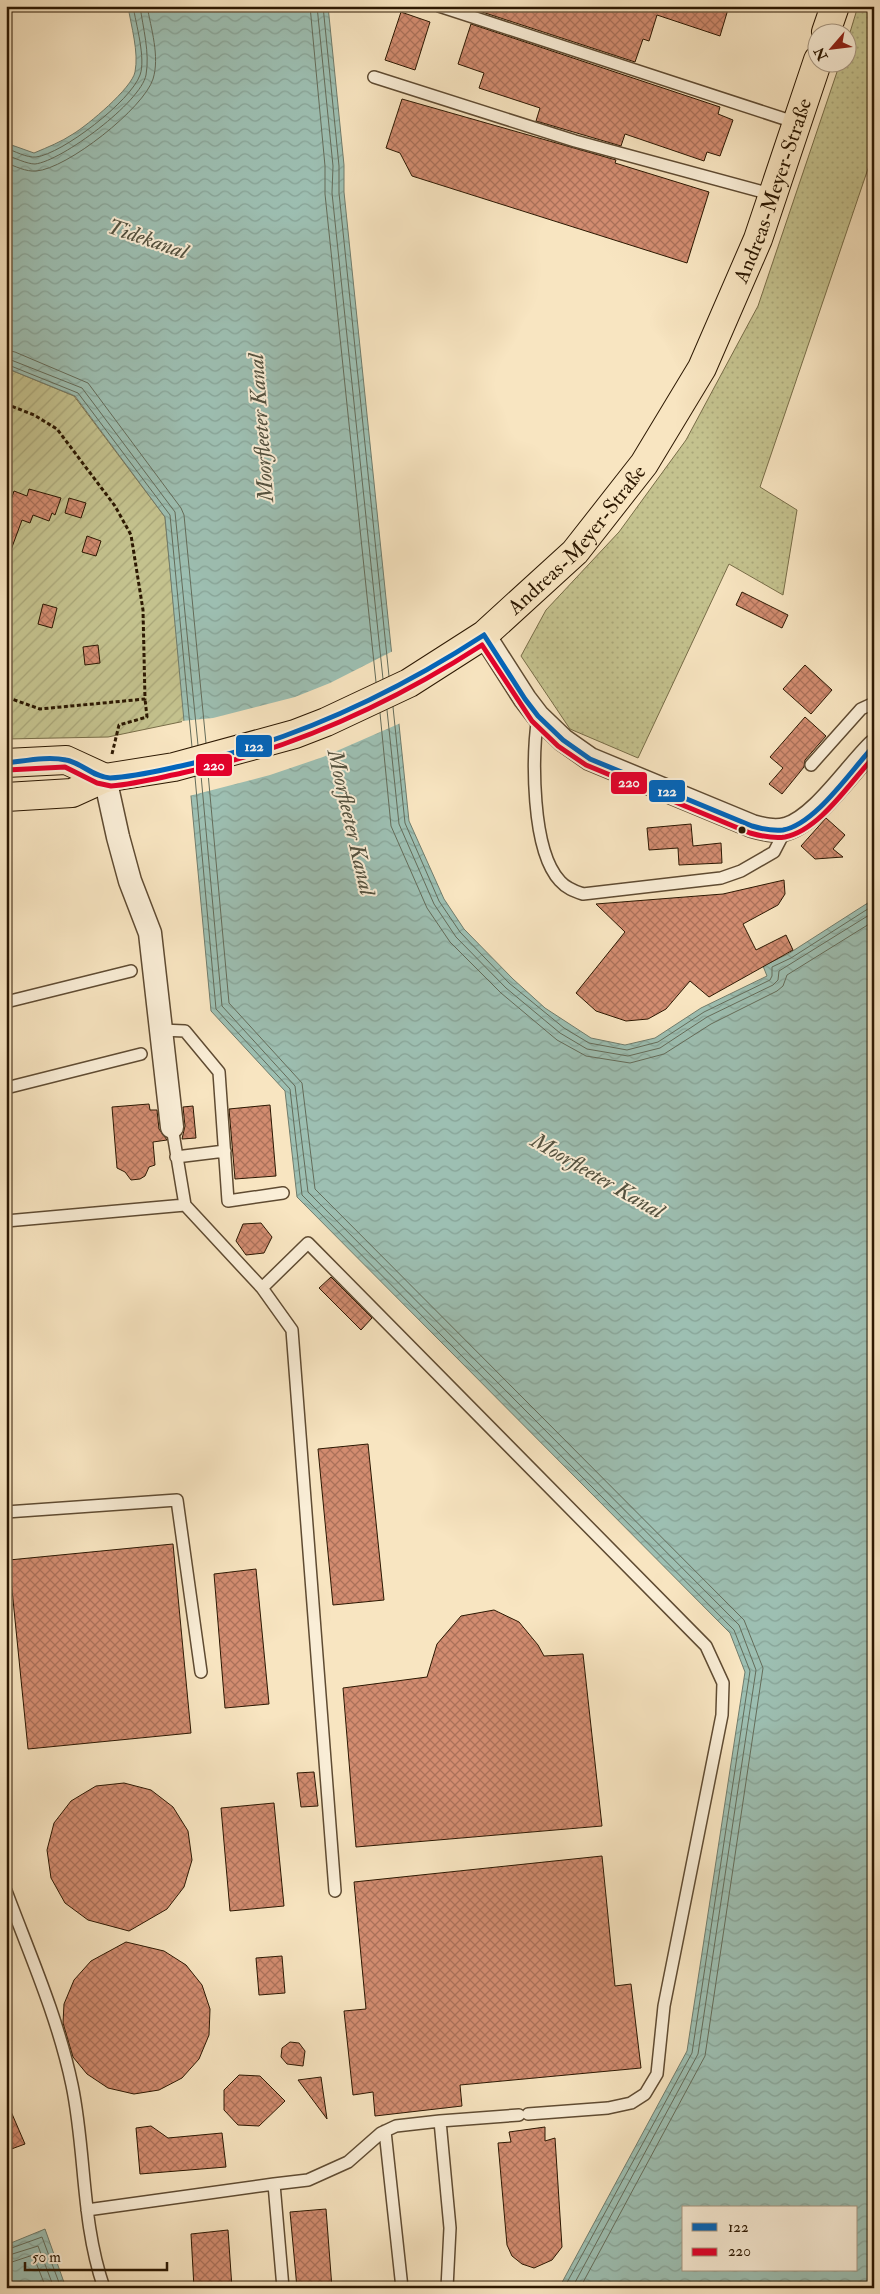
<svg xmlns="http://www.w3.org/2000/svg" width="880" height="2294" font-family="'IM FELL Double Pica',serif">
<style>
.grass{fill:url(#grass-dots);stroke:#786d48}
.garden{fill:url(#garden-furrows);stroke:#786d48}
.water{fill:url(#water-waves);stroke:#707c6c;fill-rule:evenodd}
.pier{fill:#f8e5c1}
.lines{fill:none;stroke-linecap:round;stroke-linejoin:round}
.shore{stroke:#646c5a;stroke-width:1}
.building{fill:url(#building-cross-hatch);stroke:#2c1802}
.lane-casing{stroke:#5f4b32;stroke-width:14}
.street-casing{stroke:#5f4b32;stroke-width:25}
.primary-casing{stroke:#2c1802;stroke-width:30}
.path{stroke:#2c1802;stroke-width:3;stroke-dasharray:4 2.5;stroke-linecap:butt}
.lane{stroke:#faeed7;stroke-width:11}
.street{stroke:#faeed7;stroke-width:22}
.primary{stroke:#f8e5c1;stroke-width:28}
.bus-1-casing{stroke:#faeed7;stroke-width:9}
.bus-2-casing{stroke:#faeed7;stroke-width:9}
.bus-1{stroke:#0065bd;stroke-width:5}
.bus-2{stroke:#e4002b;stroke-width:5}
.bus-dot{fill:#2c1802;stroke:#faeed7;stroke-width:2}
.labels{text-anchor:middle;stroke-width:4;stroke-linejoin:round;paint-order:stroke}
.street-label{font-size:21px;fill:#2c1802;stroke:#faeed7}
.water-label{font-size:22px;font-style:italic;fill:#545240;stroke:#faeed7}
.line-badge{stroke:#faeed7;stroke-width:2}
.badge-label{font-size:14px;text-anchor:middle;font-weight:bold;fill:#fff}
</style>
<defs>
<pattern id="grass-dots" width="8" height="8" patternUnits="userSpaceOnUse" patternTransform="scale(1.25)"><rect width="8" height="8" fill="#c4c28e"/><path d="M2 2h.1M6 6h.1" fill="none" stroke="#a9a679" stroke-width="1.8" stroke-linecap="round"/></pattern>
<pattern id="garden-furrows" width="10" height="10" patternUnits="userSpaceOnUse" patternTransform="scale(1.25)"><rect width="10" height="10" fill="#c4c28e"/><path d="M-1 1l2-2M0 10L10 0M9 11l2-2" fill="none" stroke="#a9a679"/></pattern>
<pattern id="water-waves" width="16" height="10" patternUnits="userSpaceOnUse" patternTransform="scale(1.25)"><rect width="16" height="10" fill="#9dbfb2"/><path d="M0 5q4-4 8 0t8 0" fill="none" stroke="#87a397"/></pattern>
<pattern id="building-cross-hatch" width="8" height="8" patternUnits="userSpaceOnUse" patternTransform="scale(1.25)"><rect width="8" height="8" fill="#d28c70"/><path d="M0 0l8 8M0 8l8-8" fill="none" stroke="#ab715a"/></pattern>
</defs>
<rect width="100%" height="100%" fill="#f8e5c1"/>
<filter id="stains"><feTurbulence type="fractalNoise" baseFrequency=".004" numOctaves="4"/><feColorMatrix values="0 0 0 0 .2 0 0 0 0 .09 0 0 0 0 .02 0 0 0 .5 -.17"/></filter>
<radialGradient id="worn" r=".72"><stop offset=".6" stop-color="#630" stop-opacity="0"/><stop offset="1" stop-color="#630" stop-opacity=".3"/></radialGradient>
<path class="grass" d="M 858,6 L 874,6 L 874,151 L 760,487 L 797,510 L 783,595 L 729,564 L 638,758 L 570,729 L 521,656 L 546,610 L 619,532 L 686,440 L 758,306 L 840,63 L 848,62 L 848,39 Z"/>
<path class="garden" d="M 6,368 L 74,396 L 165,517 L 185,721 L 108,737 L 6,739 Z"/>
<path class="water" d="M 128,6 L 328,6 L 344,165 L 344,192 L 409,821 L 444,899 L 464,929 L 513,979 L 545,1008 L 591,1038 L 625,1045 L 655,1038 L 701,1008 L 767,976 L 763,966 L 788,954 L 874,899 L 874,2288 L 559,2288 L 687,2051 L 745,1672 L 730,1633 L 297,1197 L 285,1091 L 211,1011 L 165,517 L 75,396 L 6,368 L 6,143 L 34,153 C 48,147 61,142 73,134 C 88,125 132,88 135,72 C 139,52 131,26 128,6 ZM 684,2208 L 856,2208 L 856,2270 L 684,2270 Z
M 45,2229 L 66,2288 L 6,2288 L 6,2245 Z"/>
<path class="pier" d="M 393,651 L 403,722 L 323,757 L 270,775 L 189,796 L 182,721 L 213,718 L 295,697 L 330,683 Z"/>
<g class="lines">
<path class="shore" d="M 310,6 L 325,166 L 325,194 L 376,682
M 317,6 L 333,166 L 332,193 L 383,679
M 323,6 L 339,166 L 339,193 L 389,676
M 6,148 C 14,151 27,158 36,157 C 62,154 131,101 140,75 C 146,59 136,24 133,6
M 6,155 C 15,158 27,164 35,164 C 62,161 141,102 146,75 C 150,53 143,28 140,6
M 6,163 C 15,166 26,172 36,171 C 67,169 144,108 153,79 C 160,57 151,28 147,6
M 6,350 L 15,352 L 88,383 L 181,508 L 184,515 L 206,743
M 6,358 L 82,388 L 175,512 L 198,745
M 6,364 L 78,393 L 170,515 L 192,747
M 393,707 L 405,823 L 439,901 L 460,932 L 509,983 L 564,1028 L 589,1043 L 627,1050 L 658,1042 L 704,1012 L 770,980 L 772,976 L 772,967 L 791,958 L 874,905
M 387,710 L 399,824 L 434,904 L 456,937 L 506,988 L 560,1033 L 587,1049 L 628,1056 L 660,1048 L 707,1017 L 773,985 L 778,980 L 779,971 L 874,912
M 380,713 L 391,826 L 427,908 L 450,942 L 501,993 L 557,1040 L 586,1056 L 630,1063 L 664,1054 L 711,1024 L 777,991 L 783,986 L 787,975 L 874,921
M 208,773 L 229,1003 L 302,1083 L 315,1189 L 744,1620 L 763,1668 L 705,2056 L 580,2288
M 201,775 L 222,1006 L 295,1086 L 308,1192 L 739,1625 L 756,1670 L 698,2054 L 572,2288
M 195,777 L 216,1009 L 290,1089 L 302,1195 L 734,1630 L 750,1671 L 692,2053 L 564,2288
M 6,2250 L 42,2237 L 61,2288
M 6,2256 L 38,2246 L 54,2288
M 6,2264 L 33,2255 L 46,2288"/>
</g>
<path class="building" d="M 477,6 L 729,6 L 720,36 L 657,15 L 649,41 L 643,39 L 635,62 L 476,10 Z
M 401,12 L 430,22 L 415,70 L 385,60 Z
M 471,24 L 720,107 L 718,114 L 733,120 L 720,156 L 707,152 L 704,161 L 625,134 L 621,146 L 536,121 L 540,108 L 479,88 L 484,73 L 458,64 Z
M 402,99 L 616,160 L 615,163 L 709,192 L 687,263 L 412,176 L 400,153 L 386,148 Z
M 29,489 L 61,498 L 55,515 L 52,513 L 49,521 L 33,515 L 30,523 L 22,520 L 8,558 L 6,558 L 6,499 L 11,500 L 14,491 L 27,496 Z
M 69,498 L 86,503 L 81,518 L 65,513 Z
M 87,536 L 101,541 L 96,556 L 82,552 Z
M 742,592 L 788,615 L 782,628 L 736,605 Z
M 43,604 L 57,608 L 52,628 L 38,624 Z
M 98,645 L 100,663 L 85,665 L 83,647 Z
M 805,665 L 832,690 L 811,714 L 783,689 Z
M 805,717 L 826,736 L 805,760 L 804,767 L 782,794 L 769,784 L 783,768 L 770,757 Z
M 826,818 L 845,835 L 833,849 L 843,857 L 815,859 L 801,846 Z
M 691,824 L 693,846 L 721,843 L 722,863 L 679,865 L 678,848 L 649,850 L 647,828 Z
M 784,880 L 785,894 L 778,905 L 743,924 L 756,950 L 786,935 L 793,950 L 709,997 L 690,981 L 666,1009 L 648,1019 L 626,1021 L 596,1011 L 576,993 L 625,932 L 596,904 L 723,894 Z
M 149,1104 L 150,1110 L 157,1110 L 159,1129 L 167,1140 L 153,1142 L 155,1165 L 149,1167 L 145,1176 L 140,1179 L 131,1180 L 125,1172 L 117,1168 L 112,1107 Z
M 270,1105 L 276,1176 L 235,1179 L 229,1109 Z
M 193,1106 L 196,1138 L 182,1139 L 185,1126 L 183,1107 Z
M 261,1223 L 272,1237 L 264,1253 L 246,1255 L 236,1241 L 243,1224 Z
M 331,1277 L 372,1318 L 361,1330 L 319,1288 Z
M 368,1444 L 384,1600 L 333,1605 L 318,1449 Z
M 173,1544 L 191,1733 L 28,1749 L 9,1560 Z
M 256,1569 L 269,1704 L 225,1708 L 214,1574 Z
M 494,1610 L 519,1622 L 538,1645 L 544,1656 L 583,1654 L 602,1826 L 356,1847 L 343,1688 L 427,1677 L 437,1644 L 461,1616 Z
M 314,1772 L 318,1806 L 301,1807 L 297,1773 Z
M 124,1783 L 151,1790 L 173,1807 L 188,1831 L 192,1860 L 184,1887 L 167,1909 L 129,1931 L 88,1920 L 65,1903 L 51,1878 L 47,1850 L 54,1823 L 71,1801 L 96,1786 Z
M 274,1803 L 284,1906 L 230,1911 L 221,1808 Z
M 602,1856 L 615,1986 L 631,1984 L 641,2068 L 460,2085 L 462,2106 L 375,2116 L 373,2092 L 353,2095 L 344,2011 L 366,2009 L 354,1882 Z
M 126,1942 L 164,1951 L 186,1965 L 202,1985 L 210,2009 L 209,2035 L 199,2059 L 182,2078 L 159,2090 L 134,2094 L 108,2088 L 87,2074 L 73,2057 L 63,2023 L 64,2004 L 74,1980 L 91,1961 Z
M 282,1956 L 285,1993 L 259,1995 L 256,1958 Z
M 290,2042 L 299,2043 L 305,2051 L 303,2066 L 287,2064 L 281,2057 L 282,2048 Z
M 239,2075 L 260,2076 L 285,2101 L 259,2126 L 238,2125 L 224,2110 L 224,2090 Z
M 321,2077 L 327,2119 L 298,2080 Z
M 6,2100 L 25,2144 L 6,2151 Z
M 151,2126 L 168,2138 L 222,2133 L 226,2167 L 140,2174 L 136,2128 Z
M 545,2127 L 545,2141 L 555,2138 L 562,2247 L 552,2260 L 534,2268 L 522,2264 L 512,2256 L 507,2245 L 498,2143 L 511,2142 L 509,2132 Z
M 326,2209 L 332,2288 L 297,2288 L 290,2212 Z
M 228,2230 L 232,2288 L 194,2288 L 191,2234 Z"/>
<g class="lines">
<g class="lane-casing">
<path id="lane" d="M 439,6 L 797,123
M 374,77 L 575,141 L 774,195
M 538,716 C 532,756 531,850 560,881 C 566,888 574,891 583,894 L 721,878 L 741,871 L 774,852 L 786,829
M 811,765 L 861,709 L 874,703
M 6,1002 L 131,971
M 161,1030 L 185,1031 L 219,1072 L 228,1201 L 283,1193
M 6,1088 L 141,1054
M 176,1157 L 225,1151
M 185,1205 L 262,1288 L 308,1243 L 706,1646 L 723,1683 L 722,1715 L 664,2006 L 657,2074 L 645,2094 L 631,2103 L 608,2108 L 528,2114
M 6,1221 L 185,1205 L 172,1127
M 262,1288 L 292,1330 L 335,1891
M 6,1512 L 177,1500 L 201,1672
M 6,1891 C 30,1955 58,2018 72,2085 C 86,2152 81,2222 104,2288
M 385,2131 L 402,2288
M 274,2184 L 308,2180 L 348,2162 L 381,2133 L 396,2126 L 440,2121
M 87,2210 L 274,2184 L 283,2288
M 447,2288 L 450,2228 L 440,2121 L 519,2115"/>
</g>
<g class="street-casing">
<path id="street" d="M 484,635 L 525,699 L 538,716 L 563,740 L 590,759 L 752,826 C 763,829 774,832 786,829 C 817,820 850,769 874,746
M 105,778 L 118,837 L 130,881 L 150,933 L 172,1127"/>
</g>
<g class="primary-casing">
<g id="primary">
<path d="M 826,32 L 835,6"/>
<path d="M 6,763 L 66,760 L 105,778"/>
<path id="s1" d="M 6,797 L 72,793 L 105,778 L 174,767 L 295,734 L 326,722 L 409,683 L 484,635 L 575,552 L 644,464 L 702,368 L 758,239 L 818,60"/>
</g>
</g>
<path class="path" d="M 6,404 L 34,415 L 57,429 L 115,506 L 131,535 L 143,610 L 145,699 L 40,709 L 6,697
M 112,754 L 119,725 L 147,717 L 145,699"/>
<use href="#lane" class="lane"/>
<use href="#street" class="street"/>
<use href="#primary" class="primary"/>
<g class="bus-1-casing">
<path id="bus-1" d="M 484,635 L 525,699 L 538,716 L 563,740 L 590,759 L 752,826 C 762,829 772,831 783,830 C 816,824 851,770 874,746
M 6,763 C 25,761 47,756 66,760 C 82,763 93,777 110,778 C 134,777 158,771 181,766 C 291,742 390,696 484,635"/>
</g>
<g class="bus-2-casing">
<path id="bus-2" d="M 7,770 L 65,767 L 97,783 L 111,786 C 135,784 158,778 182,773 C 290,750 389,705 482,645 L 532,721 L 558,746 L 586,765 L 750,833 C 761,836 773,839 785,837 C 820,830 850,782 874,757"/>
</g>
<use href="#bus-1" class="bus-1"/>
<use href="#bus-2" class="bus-2"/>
</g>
<circle class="bus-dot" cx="742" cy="830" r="4.5"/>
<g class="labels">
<g class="street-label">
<text dy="7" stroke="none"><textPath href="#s1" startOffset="1050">Andreas-Meyer-Straße</textPath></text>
<text dy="7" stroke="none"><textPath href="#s1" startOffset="645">Andreas-Meyer-Straße</textPath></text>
</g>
<g class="water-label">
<text transform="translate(148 238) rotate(19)" y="8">Tidekanal</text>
<text transform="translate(260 428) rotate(-94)" y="8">Moorfleeter Kanal</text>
<text transform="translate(352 822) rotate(77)" y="8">Moorfleeter Kanal</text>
<text transform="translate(598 1175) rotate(30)" y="8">Moorfleeter Kanal</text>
</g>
</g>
<g class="line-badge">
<rect x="235" y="734" width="38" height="24" rx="5" fill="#0065bd"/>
<rect x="195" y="753" width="38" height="24" rx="5" fill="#e4002b"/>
<rect x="610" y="771" width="38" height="24" rx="5" fill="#e4002b"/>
<rect x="648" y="779" width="38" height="24" rx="5" fill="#0065bd"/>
</g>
<g class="badge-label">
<text x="254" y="751">122</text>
<text x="214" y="770">220</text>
<text x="629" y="787">220</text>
<text x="667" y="796">122</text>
</g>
<rect width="880" height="2294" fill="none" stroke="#f8e5c1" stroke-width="25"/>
<rect x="8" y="8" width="865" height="2279" fill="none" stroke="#2c1802" stroke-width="2.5"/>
<rect x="12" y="12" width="855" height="2269" fill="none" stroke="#2c1802"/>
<rect x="682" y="2206" width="175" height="65" fill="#faeed7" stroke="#a89882"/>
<rect x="692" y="2223" width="25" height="8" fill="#0065bd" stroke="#a89882"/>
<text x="728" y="2232" font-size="15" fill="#2c1802">122</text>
<rect x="692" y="2248" width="25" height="8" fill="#e4002b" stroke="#a89882"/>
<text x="728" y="2256" font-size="15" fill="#2c1802">220</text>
<g transform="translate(832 48) rotate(242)"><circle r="24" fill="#faeed7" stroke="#a89882"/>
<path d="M0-4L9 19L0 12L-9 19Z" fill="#8f2418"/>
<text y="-8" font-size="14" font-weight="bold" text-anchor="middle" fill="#2c1802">N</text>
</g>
<path d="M25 2262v8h142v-8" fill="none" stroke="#2c1802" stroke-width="2.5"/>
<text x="32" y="2262" font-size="15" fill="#2c1802" stroke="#faeed7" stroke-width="4" paint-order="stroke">50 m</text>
<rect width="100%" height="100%" filter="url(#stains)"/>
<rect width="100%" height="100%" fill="url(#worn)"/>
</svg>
